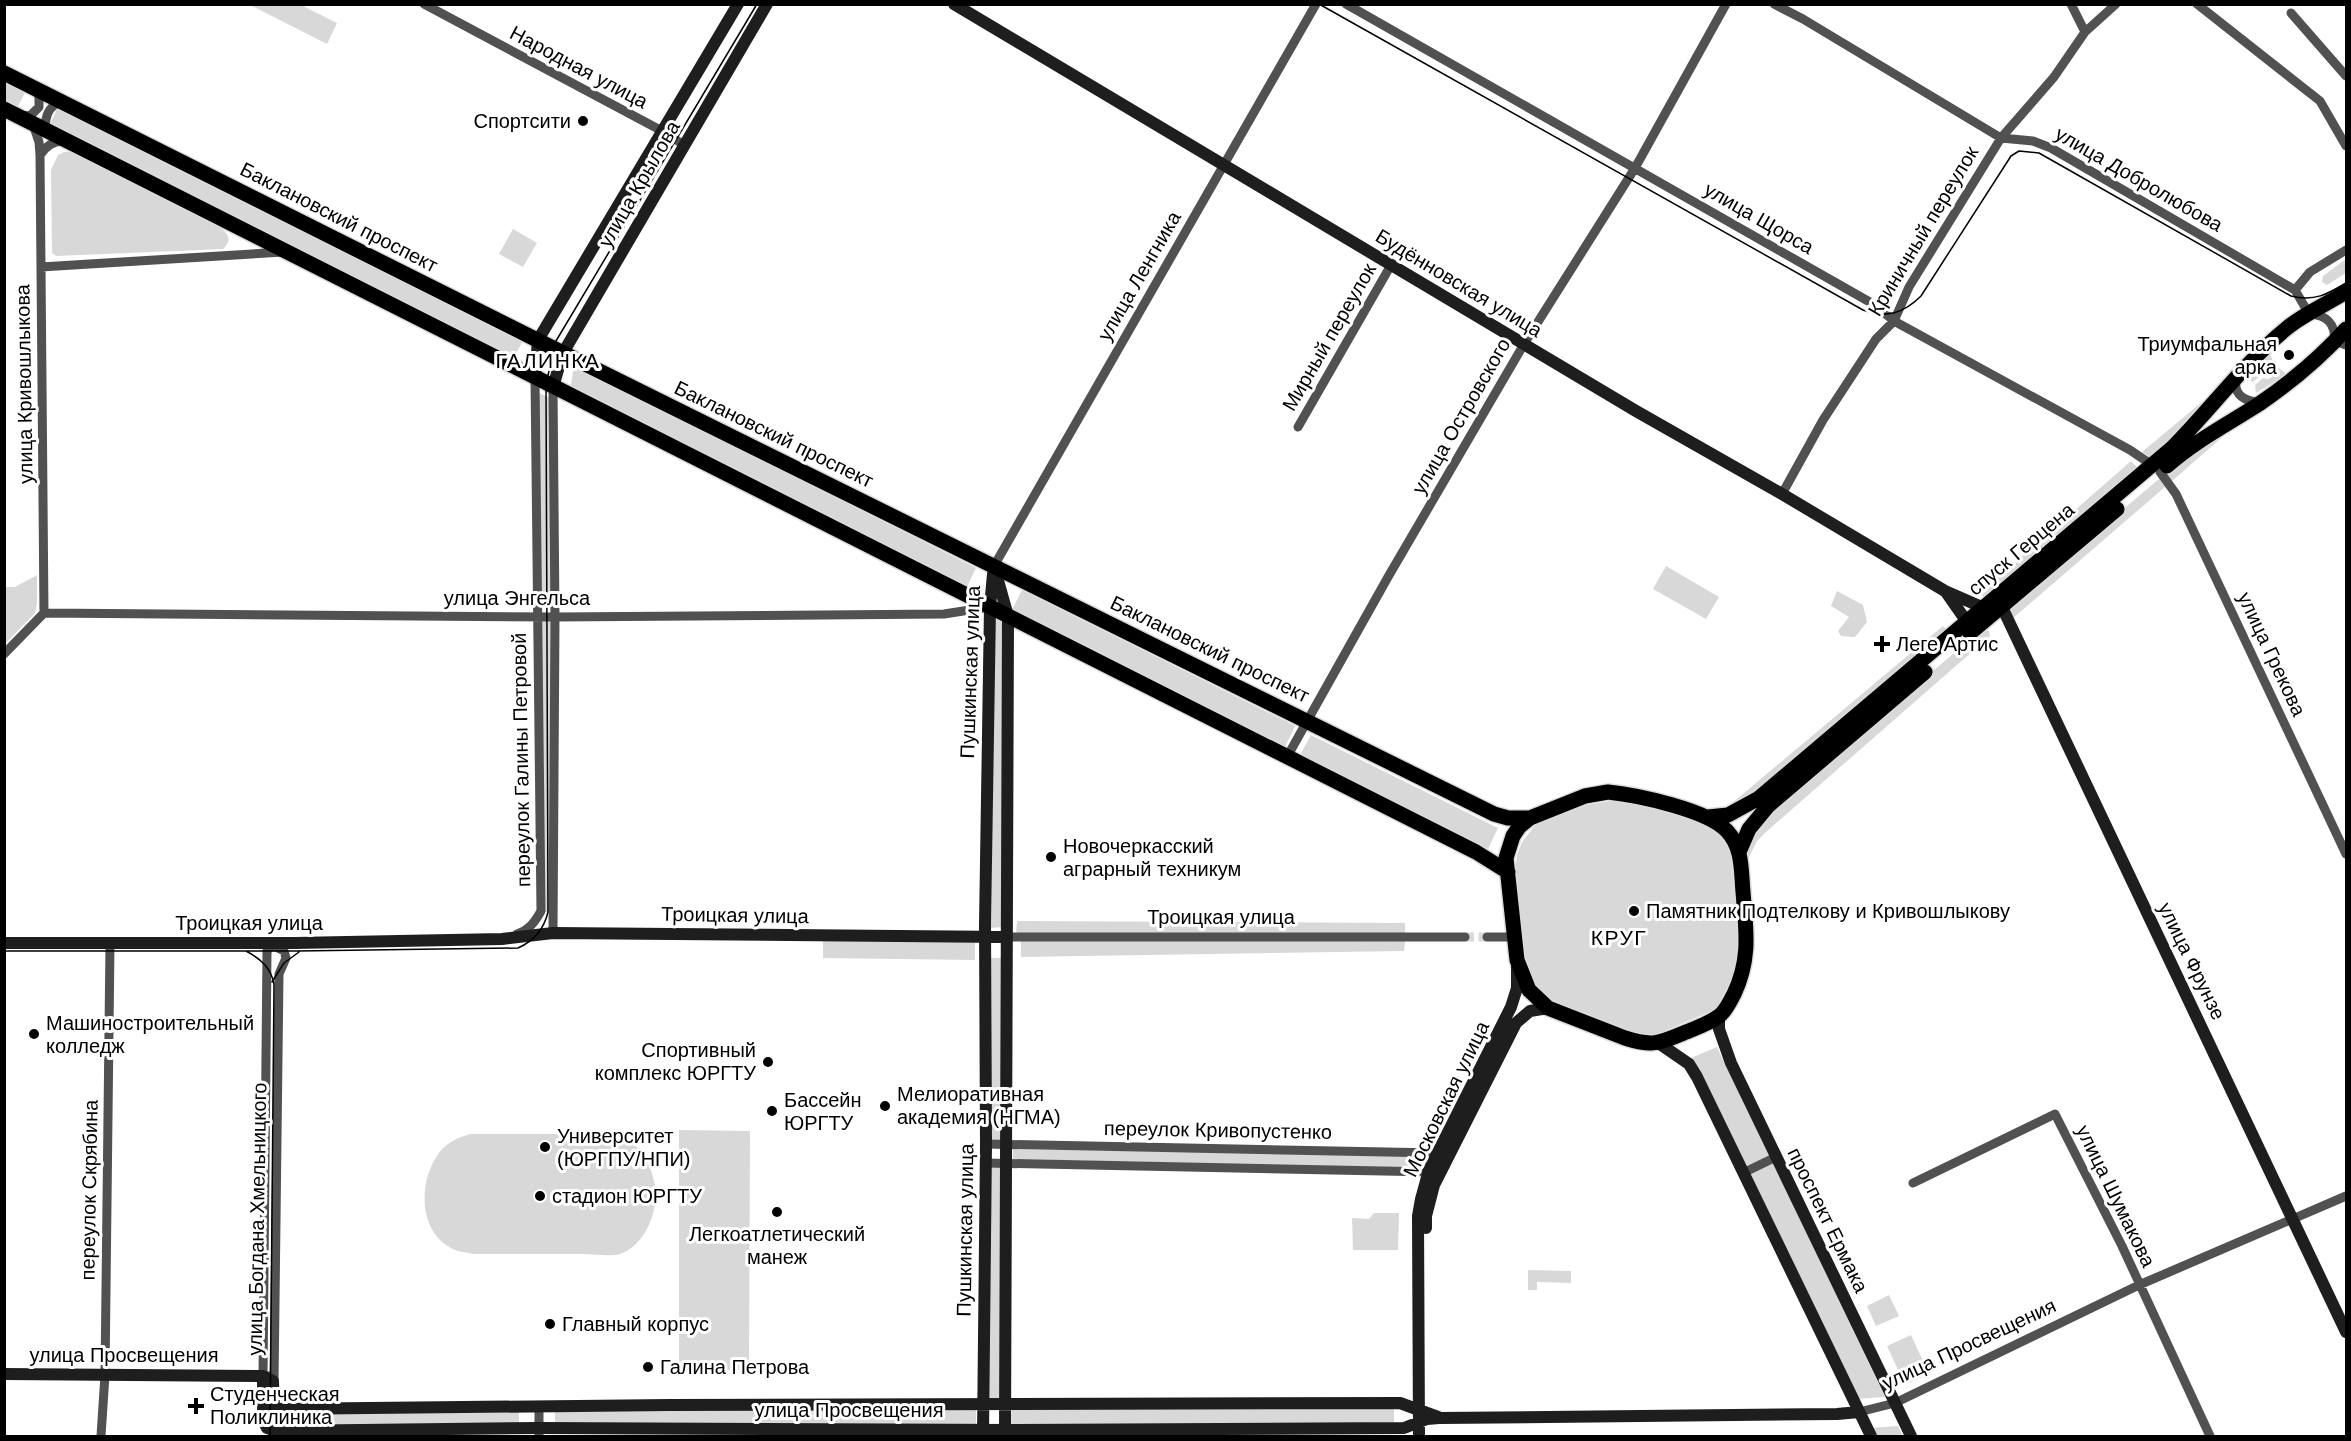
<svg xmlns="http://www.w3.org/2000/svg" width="2351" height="1441" font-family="Helvetica,sans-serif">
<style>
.green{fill:#d8d8d8}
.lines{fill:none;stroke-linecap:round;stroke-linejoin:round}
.street-tunnel{stroke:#d9d9d9;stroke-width:9;stroke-dasharray:9 4.5;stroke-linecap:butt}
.primary-casing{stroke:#dbdbdb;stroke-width:18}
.street{stroke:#515151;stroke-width:9}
.secondary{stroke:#1e1e1e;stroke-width:12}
.primary{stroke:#000;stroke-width:15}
.tram{stroke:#000;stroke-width:1.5}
.poi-dot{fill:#000;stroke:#fff;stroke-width:2}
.labels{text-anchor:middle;stroke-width:6;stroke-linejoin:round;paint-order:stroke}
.street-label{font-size:20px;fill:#000;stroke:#fff}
.poi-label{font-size:20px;fill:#000;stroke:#fff;text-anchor:start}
.neighbourhood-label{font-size:21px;letter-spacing:1.5px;fill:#000;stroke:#fff}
</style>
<rect width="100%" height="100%" fill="#fff"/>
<path class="green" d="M 250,5 L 301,5 L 337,23 L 327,44 Z
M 4,78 L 27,89 L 17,108 L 5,102 Z
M 59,105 L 523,340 L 513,360 L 49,126 Z
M 64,152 L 71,152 L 219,227 C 228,233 233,240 223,249 L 56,256 L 52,253 L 51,170 L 58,155 Z
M 513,229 L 537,243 L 523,267 L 499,254 Z
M 2346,259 L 2346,273 L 2327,285 L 2322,282 L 2323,276 Z
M 2269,352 L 2274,363 L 2270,366 L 2263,367 L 2261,375 L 2253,382 L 2244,378 Z
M 574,366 L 976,568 L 966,589 L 570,391 Z
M 2276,366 L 2287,374 L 2256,393 L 2255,385 L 2263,378 L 2268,379 L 2272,377 L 2273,369 Z
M 2214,392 L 2186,425 L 2151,458 L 2142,452 Z
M 539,393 L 550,398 L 552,603 L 540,603 Z
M 2243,419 L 2172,481 L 2166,474 L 2183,457 Z
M 2131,461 L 2138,468 L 1991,596 L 1977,596 Z
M 2159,479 L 2165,487 L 2012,619 L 2010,611 L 2015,601 Z
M 1666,566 L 1719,597 L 1706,619 L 1653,589 Z
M 37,575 L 37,603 L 35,613 L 5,644 L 5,587 L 15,587 Z
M 1022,590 L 1295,726 L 1285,747 L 1012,610 Z
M 1837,591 L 1863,605 L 1867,622 L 1855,637 L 1841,636 L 1838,631 L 1849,617 L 1831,606 Z
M 993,619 L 1004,619 L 1003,927 L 991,928 Z
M 541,620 L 551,620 L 550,912 L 542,912 Z
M 1943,626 L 1950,632 L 1739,806 L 1731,804 Z
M 1980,631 L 1989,631 L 1990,636 L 1766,832 L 1757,841 L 1746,863 L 1745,848 L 1772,808 Z
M 1311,735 L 1498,828 L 1488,849 L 1300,755 Z
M 1611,801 C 1634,802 1701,817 1719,832 C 1725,837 1728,844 1731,852 L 1739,943 L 1732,979 L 1716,1009 L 1653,1036 L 1641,1036 L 1555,1006 L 1534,988 L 1522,953 L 1515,870 L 1517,855 L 1522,842 L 1536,824 L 1586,805 Z
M 1017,921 L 1405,923 L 1405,933 L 1016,935 Z
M 975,940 L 975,960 L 823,958 L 823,941 Z
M 1021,941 L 1405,941 L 1404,951 L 1021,957 Z
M 989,958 L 1004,958 L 1002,1140 L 990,1140 Z
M 1717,1047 L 1885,1397 L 1856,1399 L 1691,1058 Z
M 679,1130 L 750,1131 L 749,1370 L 679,1370 Z
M 470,1134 L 611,1134 C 639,1143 647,1153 654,1181 C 661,1206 646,1246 620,1254 C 610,1257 594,1254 583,1254 C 547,1254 510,1254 473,1254 C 466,1252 457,1252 451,1248 C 417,1230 419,1179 439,1153 C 447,1142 458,1138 470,1134 Z
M 1013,1149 L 1411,1155 L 1411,1168 L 1013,1159 Z
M 989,1165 L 1004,1165 L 1002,1399 L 986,1399 Z
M 1374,1213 L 1399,1213 L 1398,1250 L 1353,1250 L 1352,1218 L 1369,1219 Z
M 1528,1270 L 1571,1271 L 1571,1283 L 1537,1282 L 1537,1290 L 1528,1290 Z
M 1889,1295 L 1899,1316 L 1876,1326 L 1867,1306 Z
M 1911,1335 L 1929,1374 L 1905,1385 L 1887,1346 Z
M 1394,1405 L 1394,1422 L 1011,1428 L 1012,1407 Z
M 976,1407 L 976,1427 L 555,1426 L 555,1409 Z
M 519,1409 L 519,1425 L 279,1428 L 279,1411 Z
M 1898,1426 L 1903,1436 L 1874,1436 L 1870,1428 Z"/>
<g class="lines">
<path class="street-tunnel" d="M 1465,937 L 1487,937"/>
<g class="primary-casing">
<path id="primary" d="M 4,73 L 563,353 L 1494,814 L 1508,818 L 1530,818
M 4,109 L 1476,852 L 1508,872
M 2167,466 C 2195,441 2228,424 2259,404 C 2291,382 2320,358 2346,329
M 1970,633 L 2117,509
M 1608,792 C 1637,795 1708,810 1727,831 C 1743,848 1741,871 1743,892 C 1746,930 1751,958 1734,994 C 1730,1001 1726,1011 1719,1016 C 1710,1023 1696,1028 1686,1032 C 1660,1043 1653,1047 1625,1038 L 1548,1008 L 1529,990 L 1517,960 L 1506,858 L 1513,836 L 1519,827 L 1530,818 L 1585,796 Z
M 1708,817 L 1728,815 L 1759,798 L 2172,448 C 2211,409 2244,363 2287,328 C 2304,314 2327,304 2346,292
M 1739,852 L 1749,829 L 1768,806 L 1925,672"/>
</g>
<path class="street" d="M 424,4 L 664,132 L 684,145
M 1346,4 L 1875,305 L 1894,321 L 2130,450 L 2152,465
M 1774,4 L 1803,19 L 2001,138 L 2033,141 L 2051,148 L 2295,290
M 2071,4 L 2085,32
M 2197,4 L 2320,101 L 2346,146
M 2291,13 L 2346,76
M 20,115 L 30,116 L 39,107 L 39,96 L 34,88
M 33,124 L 39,142 L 40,155 L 44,613
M 44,132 C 46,118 46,108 61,101
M 40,155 C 45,147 54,140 65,141
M 41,267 L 284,252
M 2295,290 L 2309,314 C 2327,315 2335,323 2335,341 L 2346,345
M 2295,290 L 2310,272 L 2346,250
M 2236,378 C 2233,396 2245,401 2261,403
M 1298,427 L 1391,265
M 2160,472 L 2176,494 L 2346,854
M 1782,494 L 1823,420 L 1876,339 L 1894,321 L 1909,287 L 2001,138 L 2054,77 L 2085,32 L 2116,4
M 994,566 L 1316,4
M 44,613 L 555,617 L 944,614 L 989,607
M 4,654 L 44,613
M 1287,757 L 1388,577 L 1524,344 L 1635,168 L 1726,4
M 553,933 L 555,617 L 553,387
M 517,934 C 529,930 535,922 541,911 L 535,378
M 1007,937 L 1465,937
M 1487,937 L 1515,937
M 272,945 L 284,951 L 286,958 L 279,974 L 274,1384
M 986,1144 L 1438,1153 L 1443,1155
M 986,1163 L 1433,1172
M 1743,1173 L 1776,1157
M 1913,1183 L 2055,1114 L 2122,1246 L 2210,1436
M 269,1376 L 263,1376 L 267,951 L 272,945 L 277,944
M 539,1407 L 539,1436
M 268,1409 L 274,1409 L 275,1434
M 1859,1412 L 1895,1403 L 2139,1285 L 2346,1196
M 101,1436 L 105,1375 L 110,944"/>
<path class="secondary" d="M 954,4 L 1636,411 L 1782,494 L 1945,591 L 1984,608
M 535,378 L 538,340 L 738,4
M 553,387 L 563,353 L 767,4
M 994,566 L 1008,616 L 1005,1435
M 1946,592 L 1967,622
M 2002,607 L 2346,1332
M 4,943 L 295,943 L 502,939 L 553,933 L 1007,937
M 1719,1017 L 1719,1029 L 1731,1063 L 1911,1436
M 1660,1044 L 1689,1064 L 1697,1077 L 1871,1436
M 1426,1228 L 1426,1216 L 1434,1185 L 1516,1023 L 1530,1011 L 1548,1008
M 4,1374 L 263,1376 L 273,1381 L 274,1409 L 670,1405 L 1400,1403 L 1438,1417
M 263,1376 L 263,1420 L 267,1428 L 275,1431 L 539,1428 L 1013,1430 L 1404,1428 L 1427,1419 L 1439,1418 L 1837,1414 L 1859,1412
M 983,1435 L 986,1144 L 985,925 L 990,607 L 993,574
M 1419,1436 L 1418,1216 L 1421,1199 L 1429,1170 L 1511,1007 L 1517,988 L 1517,965"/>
<use href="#primary" class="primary"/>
<path class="tram" d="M 1319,4 L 1863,310 C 1886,319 1904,313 1921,296 L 2011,156 L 2019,151 L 2039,153 L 2291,296 C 2314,302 2328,294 2346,283
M 4,951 L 297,951 L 518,948 C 534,941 544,929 548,912 L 546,384 L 556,341 L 757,4
M 246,951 C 261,959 271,968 274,984 L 270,1436
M 272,982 L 284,963 L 299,952"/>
</g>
<g class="poi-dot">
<circle cx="583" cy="121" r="6"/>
<circle cx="2289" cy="355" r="6"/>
<path d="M1879 635h6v6h6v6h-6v6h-6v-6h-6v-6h6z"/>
<circle cx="1051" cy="857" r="6"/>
<circle cx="1634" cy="911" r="6"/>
<circle cx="34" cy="1034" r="6"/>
<circle cx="768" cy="1062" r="6"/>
<circle cx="885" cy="1106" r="6"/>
<circle cx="772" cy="1111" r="6"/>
<circle cx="545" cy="1147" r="6"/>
<circle cx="540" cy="1196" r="6"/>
<circle cx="777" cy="1212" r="6"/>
<circle cx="550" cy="1324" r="6"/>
<circle cx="648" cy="1367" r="6"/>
<path d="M193 1397h6v6h6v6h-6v6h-6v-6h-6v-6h6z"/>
</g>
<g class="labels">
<g class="street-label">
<text transform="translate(579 67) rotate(28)" y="7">Народная улица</text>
<text transform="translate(2139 179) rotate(30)" y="7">улица Добролюбова</text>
<text transform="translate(639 184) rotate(-60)" y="7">улица Крылова</text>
<text transform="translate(339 217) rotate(27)" y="7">Баклановский проспект</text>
<text transform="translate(1759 218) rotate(30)" y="7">улица Щорса</text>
<text transform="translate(1923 231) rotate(-59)" y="7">Криничный переулок</text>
<text transform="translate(1139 276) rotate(-60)" y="7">улица Ленгника</text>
<text transform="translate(1459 283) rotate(31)" y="7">Будённовская улица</text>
<text transform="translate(1329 337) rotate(-60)" y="7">Мирный переулок</text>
<text transform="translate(24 384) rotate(-91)" y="7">улица Кривошлыкова</text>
<text transform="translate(1461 416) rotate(-60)" y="7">улица Островского</text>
<text transform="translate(774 434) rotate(26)" y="7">Баклановский проспект</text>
<text transform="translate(2021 549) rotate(-40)" y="7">спуск Герцена</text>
<text x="517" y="605">улица Энгельса</text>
<text transform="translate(1210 649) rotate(26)" y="7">Баклановский проспект</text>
<text transform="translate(2272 654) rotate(65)" y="7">улица Грекова</text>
<text transform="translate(970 672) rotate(-88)" y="7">Пушкинская улица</text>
<text transform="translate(521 760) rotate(-91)" y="7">переулок Галины Петровой</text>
<text transform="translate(735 915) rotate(1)" y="7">Троицкая улица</text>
<text x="1221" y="924">Троицкая улица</text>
<text x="249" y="930">Троицкая улица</text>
<text transform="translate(2192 961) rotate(64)" y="7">улица Фрунзе</text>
<text transform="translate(1446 1099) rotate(-64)" y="7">Московская улица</text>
<text transform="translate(1218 1130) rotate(1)" y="7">переулок Кривопустенко</text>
<text transform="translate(89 1190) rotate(-89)" y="7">переулок Скрябина</text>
<text transform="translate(2116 1196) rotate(64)" y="7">улица Шумакова</text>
<text transform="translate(257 1219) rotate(-89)" y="7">улица Богдана Хмельницкого</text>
<text transform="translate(1828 1220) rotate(64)" y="7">проспект Ермака</text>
<text transform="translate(965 1230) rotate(-89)" y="7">Пушкинская улица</text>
<text transform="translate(1969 1344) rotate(-25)" y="7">улица Просвещения</text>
<text x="124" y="1362">улица Просвещения</text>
<text x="849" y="1417">улица Просвещения</text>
</g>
<g class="poi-label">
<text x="571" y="128" text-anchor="end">Спортсити</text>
<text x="2277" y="351" text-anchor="end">Триумфальная<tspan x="2277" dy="23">арка</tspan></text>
<text x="1896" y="651">Леге Артис</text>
<text x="1063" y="853">Новочеркасский<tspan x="1063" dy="23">аграрный техникум</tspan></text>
<text x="1646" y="918">Памятник Подтелкову и Кривошлыкову</text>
<text x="46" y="1030">Машиностроительный<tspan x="46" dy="23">колледж</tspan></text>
<text x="756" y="1057" text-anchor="end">Спортивный<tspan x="756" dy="23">комплекс ЮРГТУ</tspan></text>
<text x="897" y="1101">Мелиоративная<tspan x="897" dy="23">академия (НГМА)</tspan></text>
<text x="784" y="1107">Бассейн<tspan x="784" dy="23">ЮРГТУ</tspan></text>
<text x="557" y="1143">Университет<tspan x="557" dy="23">(ЮРГПУ/НПИ)</tspan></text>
<text x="552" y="1203">стадион ЮРГТУ</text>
<text x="777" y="1241" text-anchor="middle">Легкоатлетический<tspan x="777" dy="23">манеж</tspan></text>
<text x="562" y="1331">Главный корпус</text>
<text x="660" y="1374">Галина Петрова</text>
<text x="210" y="1401">Студенческая<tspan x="210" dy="23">Поликлиника</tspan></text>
</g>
<g class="neighbourhood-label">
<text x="548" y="368">ГАЛИНКА</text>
<text x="1619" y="945">КРУГ</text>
</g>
</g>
<rect width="2351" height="1441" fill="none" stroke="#000000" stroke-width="12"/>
</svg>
